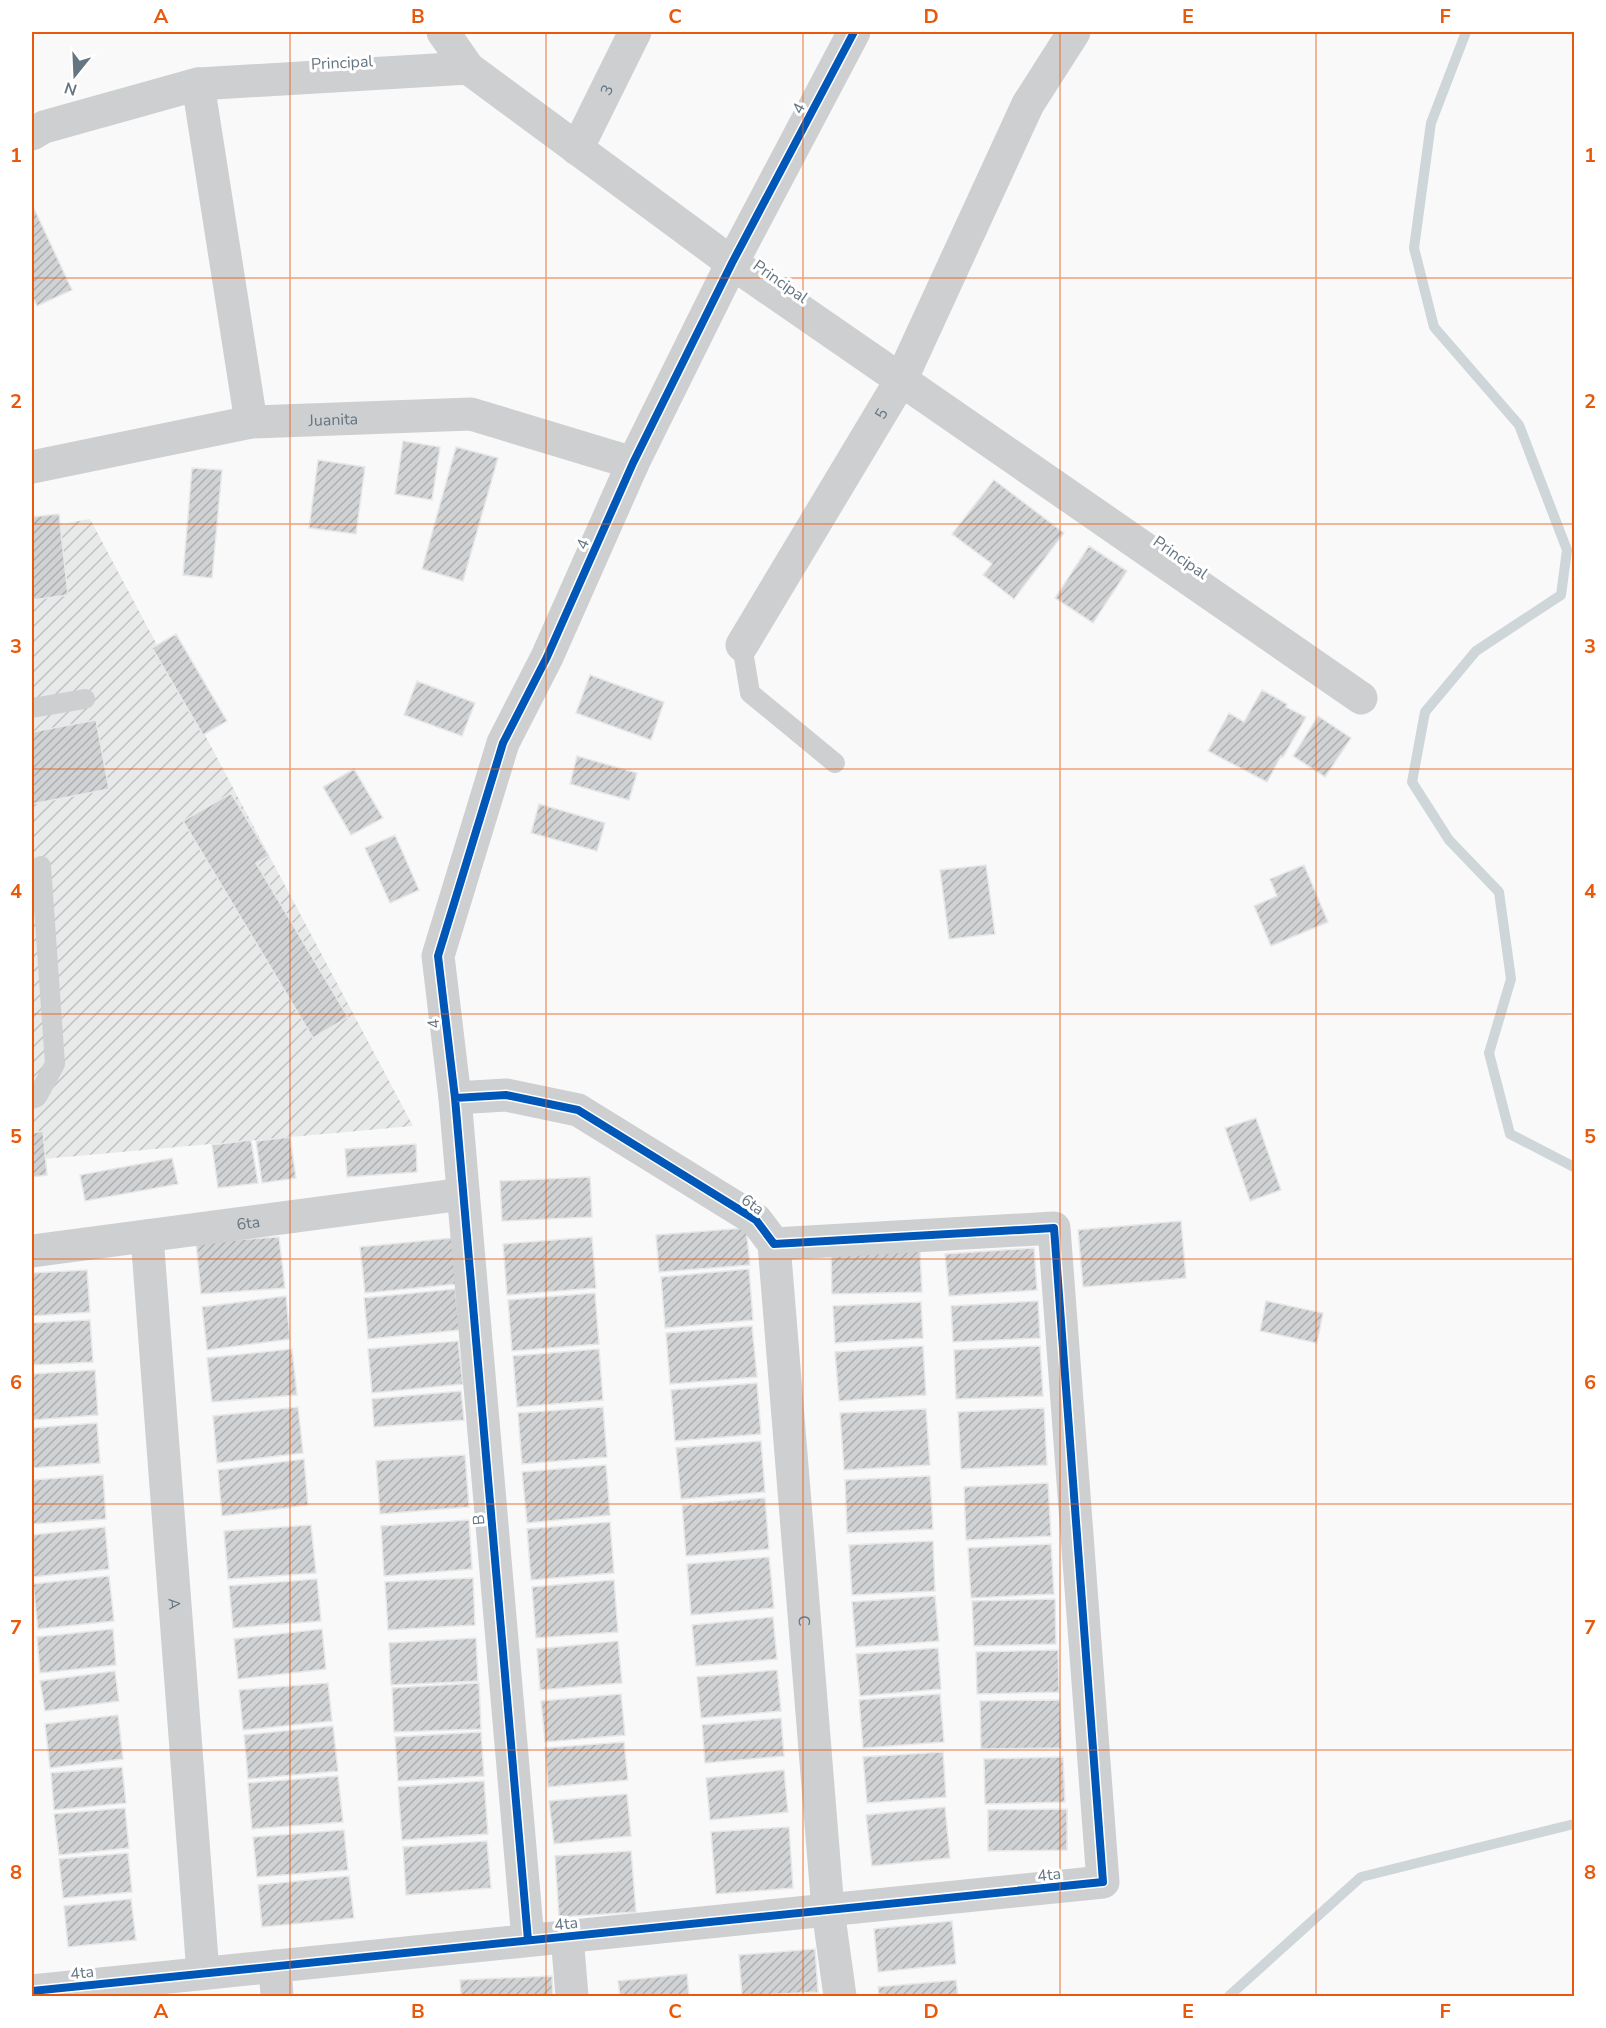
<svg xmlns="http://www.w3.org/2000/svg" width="1606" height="2028" font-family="'Nunito Sans',sans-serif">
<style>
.industrial{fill:url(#industrial-furrows)}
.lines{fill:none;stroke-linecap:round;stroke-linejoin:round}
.stream{stroke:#ced6d9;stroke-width:10}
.building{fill:url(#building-hatch);stroke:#e8e8e8;stroke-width:1.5}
.service{stroke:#cecfd0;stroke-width:20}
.minor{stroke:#cecfd0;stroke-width:33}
.cycleway-casing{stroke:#fff;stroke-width:11}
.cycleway{stroke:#0057b8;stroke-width:8}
.grid{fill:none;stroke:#e8590c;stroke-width:1.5;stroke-opacity:0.55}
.labels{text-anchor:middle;stroke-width:6;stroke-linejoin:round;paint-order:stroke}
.street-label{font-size:16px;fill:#657683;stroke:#fff}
.neatline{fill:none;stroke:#e8590c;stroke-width:2}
.grid-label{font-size:20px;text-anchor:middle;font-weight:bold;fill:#e8590c}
</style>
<defs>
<pattern id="industrial-furrows" width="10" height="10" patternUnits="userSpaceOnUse" patternTransform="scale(1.5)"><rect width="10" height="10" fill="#e8e9e9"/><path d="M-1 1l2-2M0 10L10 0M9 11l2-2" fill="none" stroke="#c0c1c2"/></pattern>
<pattern id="building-hatch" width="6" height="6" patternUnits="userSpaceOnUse" patternTransform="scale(1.5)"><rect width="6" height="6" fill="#d0d2d3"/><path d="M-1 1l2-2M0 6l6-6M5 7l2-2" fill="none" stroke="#acafb1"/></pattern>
</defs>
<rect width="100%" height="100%" fill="#f9f9f9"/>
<path class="industrial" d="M 90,519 L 413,1126 L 32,1160 L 32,529 Z"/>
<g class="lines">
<path class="stream" d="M 1466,32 L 1431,123 L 1414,248 L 1434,327 L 1519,425 L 1567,550 L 1561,595 L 1476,651 L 1425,712 L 1412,782 L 1449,840 L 1499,892 L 1511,979 L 1489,1053 L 1510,1134 L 1574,1167
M 1229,1996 L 1361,1877 L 1574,1824"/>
</g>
<path class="building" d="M 32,204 L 72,290 L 37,306 L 32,296 Z
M 403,441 L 440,447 L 432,500 L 395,494 Z
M 456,447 L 498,458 L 463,581 L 422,569 Z
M 318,460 L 365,467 L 356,534 L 309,528 Z
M 192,468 L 222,470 L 212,578 L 183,575 Z
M 994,480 L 1064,533 L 1014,599 L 983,575 L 992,564 L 952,534 Z
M 59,514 L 68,595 L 32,600 L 32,517 Z
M 1089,546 L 1127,571 L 1093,623 L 1055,598 Z
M 176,634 L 227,721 L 203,735 L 152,648 Z
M 590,675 L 664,702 L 651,740 L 576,713 Z
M 417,681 L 475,703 L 462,736 L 404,715 Z
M 1262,690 L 1287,704 L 1286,707 L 1306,717 L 1283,757 L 1281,756 L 1267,782 L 1208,751 L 1229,713 L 1244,722 Z
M 1318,716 L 1351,738 L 1325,777 L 1293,756 Z
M 96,720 L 109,789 L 32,804 L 32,732 Z
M 577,756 L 637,773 L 629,800 L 570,784 Z
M 354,769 L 383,818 L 351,835 L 323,787 Z
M 231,793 L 269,856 L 256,863 L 348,1017 L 313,1038 L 183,821 Z
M 539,804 L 605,823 L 597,851 L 531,833 Z
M 395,835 L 419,890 L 390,903 L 365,848 Z
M 986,865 L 995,934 L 949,939 L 940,870 Z
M 1304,865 L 1328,922 L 1271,946 L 1254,906 L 1277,896 L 1270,879 Z
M 1256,1118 L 1281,1190 L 1250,1201 L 1225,1128 Z
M 43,1131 L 47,1175 L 32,1177 L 32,1133 Z
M 290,1137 L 296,1178 L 262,1183 L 256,1141 Z
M 251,1140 L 258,1183 L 218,1188 L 212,1145 Z
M 416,1144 L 417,1172 L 347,1177 L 345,1149 Z
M 172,1158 L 178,1184 L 85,1201 L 80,1175 Z
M 590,1177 L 592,1217 L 502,1221 L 500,1181 Z
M 1181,1221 L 1186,1278 L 1083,1287 L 1078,1230 Z
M 746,1228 L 750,1265 L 659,1272 L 656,1235 Z
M 279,1237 L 285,1288 L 201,1294 L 196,1242 Z
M 592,1237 L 596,1288 L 507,1295 L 503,1244 Z
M 452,1238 L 457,1284 L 365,1293 L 360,1247 Z
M 1034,1248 L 1037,1290 L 949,1296 L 945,1254 Z
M 920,1251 L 922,1292 L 832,1294 L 831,1253 Z
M 749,1269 L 753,1320 L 665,1328 L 661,1277 Z
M 87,1270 L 90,1312 L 32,1316 L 32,1273 Z
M 455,1289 L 460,1330 L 368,1339 L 364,1298 Z
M 595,1293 L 599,1344 L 512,1351 L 508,1300 Z
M 286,1296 L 290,1339 L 207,1350 L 202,1307 Z
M 1038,1301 L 1040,1338 L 953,1342 L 951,1306 Z
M 1266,1301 L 1323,1313 L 1317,1343 L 1260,1331 Z
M 921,1302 L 923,1338 L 835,1343 L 833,1306 Z
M 90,1320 L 93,1362 L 32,1365 L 32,1323 Z
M 752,1326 L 757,1377 L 670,1384 L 666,1333 Z
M 458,1341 L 463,1384 L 372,1393 L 368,1349 Z
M 923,1346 L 926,1395 L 839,1401 L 835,1352 Z
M 1040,1346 L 1043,1396 L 956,1399 L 954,1350 Z
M 292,1349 L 297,1395 L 212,1402 L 207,1358 Z
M 599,1349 L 603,1400 L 517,1407 L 513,1356 Z
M 95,1370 L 98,1415 L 32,1420 L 32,1374 Z
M 757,1383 L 761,1434 L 675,1441 L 671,1390 Z
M 461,1391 L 464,1420 L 374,1427 L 372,1399 Z
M 298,1407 L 303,1453 L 217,1463 L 213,1416 Z
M 603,1407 L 607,1457 L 522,1464 L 518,1413 Z
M 1044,1408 L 1047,1465 L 961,1469 L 958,1412 Z
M 926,1409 L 930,1465 L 844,1470 L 840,1413 Z
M 97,1423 L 100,1463 L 32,1468 L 32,1428 Z
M 761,1441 L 765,1492 L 681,1499 L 676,1448 Z
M 465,1455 L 469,1507 L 380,1514 L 376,1461 Z
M 304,1459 L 308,1505 L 222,1516 L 218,1470 Z
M 606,1465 L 610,1515 L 527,1523 L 522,1472 Z
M 103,1475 L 106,1519 L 32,1524 L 32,1480 Z
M 930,1476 L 933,1529 L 847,1533 L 845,1480 Z
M 1048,1483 L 1051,1536 L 966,1540 L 964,1487 Z
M 765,1498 L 769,1549 L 686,1556 L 682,1505 Z
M 469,1520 L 472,1569 L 384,1576 L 381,1526 Z
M 610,1522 L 614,1573 L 531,1580 L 527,1529 Z
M 311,1525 L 316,1573 L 228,1579 L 224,1531 Z
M 105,1527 L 109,1569 L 32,1577 L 32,1535 Z
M 933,1541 L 935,1591 L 852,1595 L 849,1545 Z
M 1051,1544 L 1054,1594 L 971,1598 L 968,1548 Z
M 769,1557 L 774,1608 L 691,1615 L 687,1564 Z
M 109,1576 L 114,1621 L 38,1629 L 33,1584 Z
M 473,1578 L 475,1625 L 388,1630 L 385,1582 Z
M 317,1579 L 321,1621 L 233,1628 L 229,1586 Z
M 614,1580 L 618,1632 L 536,1638 L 532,1587 Z
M 935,1596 L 939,1641 L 856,1647 L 852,1602 Z
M 1055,1599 L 1056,1644 L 974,1646 L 972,1601 Z
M 773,1617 L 777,1659 L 696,1666 L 692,1625 Z
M 113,1629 L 116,1665 L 40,1673 L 37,1637 Z
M 322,1629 L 326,1669 L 238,1679 L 234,1639 Z
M 476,1638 L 478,1681 L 391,1685 L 389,1643 Z
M 618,1641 L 622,1683 L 540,1690 L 537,1649 Z
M 938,1648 L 941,1689 L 860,1696 L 856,1654 Z
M 1058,1650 L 1059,1692 L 977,1694 L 976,1652 Z
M 777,1670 L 781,1711 L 701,1718 L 697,1677 Z
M 115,1671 L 119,1701 L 45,1711 L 40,1681 Z
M 328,1683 L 332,1721 L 243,1730 L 239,1690 Z
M 479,1683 L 481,1729 L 394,1732 L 392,1688 Z
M 621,1694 L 625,1735 L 545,1742 L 541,1701 Z
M 940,1694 L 944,1742 L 863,1748 L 859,1700 Z
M 1060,1700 L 1062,1748 L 981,1749 L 980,1701 Z
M 118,1715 L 123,1759 L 50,1768 L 45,1724 Z
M 781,1718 L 784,1756 L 705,1763 L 702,1725 Z
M 333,1726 L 338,1771 L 248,1779 L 244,1735 Z
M 481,1732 L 484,1776 L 398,1781 L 395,1737 Z
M 624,1742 L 628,1780 L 548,1787 L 545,1748 Z
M 943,1752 L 946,1797 L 867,1803 L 863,1757 Z
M 1063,1757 L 1065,1802 L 985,1804 L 984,1759 Z
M 122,1767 L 126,1803 L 54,1810 L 51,1773 Z
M 784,1770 L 788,1812 L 710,1820 L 706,1778 Z
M 338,1776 L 343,1822 L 252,1829 L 248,1783 Z
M 484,1781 L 488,1834 L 402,1840 L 398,1787 Z
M 627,1794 L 631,1836 L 554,1844 L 549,1801 Z
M 945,1807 L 950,1858 L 872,1866 L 866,1815 Z
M 125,1808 L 129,1848 L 59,1855 L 54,1814 Z
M 1067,1809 L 1067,1850 L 988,1851 L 988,1810 Z
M 789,1827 L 793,1888 L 716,1894 L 711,1832 Z
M 344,1830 L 348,1870 L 257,1877 L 253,1837 Z
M 487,1841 L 491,1888 L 406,1895 L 403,1847 Z
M 631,1851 L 636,1912 L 559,1917 L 555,1856 Z
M 128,1853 L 132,1892 L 63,1898 L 59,1859 Z
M 349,1876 L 354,1918 L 262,1927 L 258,1885 Z
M 131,1899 L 136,1940 L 68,1947 L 64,1906 Z
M 952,1921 L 956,1964 L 878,1972 L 874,1929 Z
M 815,1949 L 818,1992 L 742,1996 L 739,1955 Z
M 687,1974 L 689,1996 L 620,1996 L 618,1981 Z
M 552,1976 L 553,1996 L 461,1996 L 460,1980 Z
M 956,1980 L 958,1996 L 879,1996 L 878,1987 Z"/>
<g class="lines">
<path class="service" d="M 742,645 L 750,693 L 835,763
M 32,708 L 85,699
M 32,1099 L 37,1097 L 55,1064 L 41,866"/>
<g class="minor">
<path d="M 443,32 L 468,68"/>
<path d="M 198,84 L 251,422"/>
<path d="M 32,134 L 44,127 L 198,84 L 468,68 L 732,263 L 1361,698"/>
<path id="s1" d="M 577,149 L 635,32"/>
<path id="s2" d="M 32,467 L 251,422 L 471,414 L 633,463"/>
<path id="s3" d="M 742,645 L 901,380 L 1028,104 L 1074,32"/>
<path id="s4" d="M 147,1236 L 203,1973"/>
<path id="s5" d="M 774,1244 L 828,1910 L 840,1996"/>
<path id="s6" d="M 32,1251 L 463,1194"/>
<path d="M 567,1936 L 572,1996"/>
<path d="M 528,1940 L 455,1098 L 438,956 L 503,743 L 547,657 L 633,463 L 732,263 L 854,32"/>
<path d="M 275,1966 L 277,1996"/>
<path d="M 32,1991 L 1103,1882 L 1054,1228 L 774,1244 L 756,1220 L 578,1110 L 506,1095 L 455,1098"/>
</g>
<g class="cycleway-casing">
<path id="cycleway" d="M 528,1940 L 455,1098 L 438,956 L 503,743 L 547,657 L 633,463 L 732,263 L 854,32
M 32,1991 L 1103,1882 L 1054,1228 L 774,1244 L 756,1220 L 578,1110 L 506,1095 L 455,1098"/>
</g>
<use href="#cycleway" class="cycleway"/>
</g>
<path class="grid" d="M 290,32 L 290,1996M 546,32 L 546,1996M 803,32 L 803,1996M 1060,32 L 1060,1996M 1316,32 L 1316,1996M 32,278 L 1574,278M 32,524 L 1574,524M 32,769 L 1574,769M 32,1014 L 1574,1014M 32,1259 L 1574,1259M 32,1504 L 1574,1504M 32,1750 L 1574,1750"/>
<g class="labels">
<g class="street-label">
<text transform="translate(342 62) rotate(-3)" y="6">Principal</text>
<text dy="6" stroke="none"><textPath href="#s1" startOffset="66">3</textPath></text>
<text transform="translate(798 108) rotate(-62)" y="6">4</text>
<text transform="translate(781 281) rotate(35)" y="6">Principal</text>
<text dy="6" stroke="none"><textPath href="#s3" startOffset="270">5</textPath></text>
<text dy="6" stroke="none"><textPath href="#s2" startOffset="306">Juanita</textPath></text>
<text transform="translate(582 544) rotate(-66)" y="6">4</text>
<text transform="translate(1181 557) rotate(35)" y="6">Principal</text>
<text transform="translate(433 1024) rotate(-97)" y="6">4</text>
<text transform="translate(753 1204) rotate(36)" y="6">6ta</text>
<text dy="6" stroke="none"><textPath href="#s6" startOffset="218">6ta</textPath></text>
<text transform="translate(478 1520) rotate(-95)" y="6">B</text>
<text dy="6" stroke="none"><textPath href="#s4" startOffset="369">A</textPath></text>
<text dy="6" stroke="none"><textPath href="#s5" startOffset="378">C</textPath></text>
<text transform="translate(1049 1874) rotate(-6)" y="6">4ta</text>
<text transform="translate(566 1923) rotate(-6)" y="6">4ta</text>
<text transform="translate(82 1972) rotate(-6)" y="6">4ta</text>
</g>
</g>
<rect width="1606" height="2028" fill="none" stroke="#ffffff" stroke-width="66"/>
<g transform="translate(75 75) rotate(198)" stroke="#ffffff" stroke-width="4.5" paint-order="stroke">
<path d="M0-4.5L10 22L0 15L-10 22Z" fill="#657683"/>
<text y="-9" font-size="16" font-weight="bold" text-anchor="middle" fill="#657683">N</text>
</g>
<rect x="33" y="33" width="1540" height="1962" class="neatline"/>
<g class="grid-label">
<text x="161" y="23">A</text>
<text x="418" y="23">B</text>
<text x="675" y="23">C</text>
<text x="931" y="23">D</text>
<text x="1188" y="23">E</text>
<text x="1445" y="23">F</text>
<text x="16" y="162">1</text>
<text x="1590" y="162">1</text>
<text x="16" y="408">2</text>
<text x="1590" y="408">2</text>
<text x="16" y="653">3</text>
<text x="1590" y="653">3</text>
<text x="16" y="898">4</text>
<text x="1590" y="898">4</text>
<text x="16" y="1143">5</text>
<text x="1590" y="1143">5</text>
<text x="16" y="1389">6</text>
<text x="1590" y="1389">6</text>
<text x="16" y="1634">7</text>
<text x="1590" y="1634">7</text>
<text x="16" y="1879">8</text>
<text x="1590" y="1879">8</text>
<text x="161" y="2018">A</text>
<text x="418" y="2018">B</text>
<text x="675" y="2018">C</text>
<text x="931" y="2018">D</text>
<text x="1188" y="2018">E</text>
<text x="1445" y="2018">F</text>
</g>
</svg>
